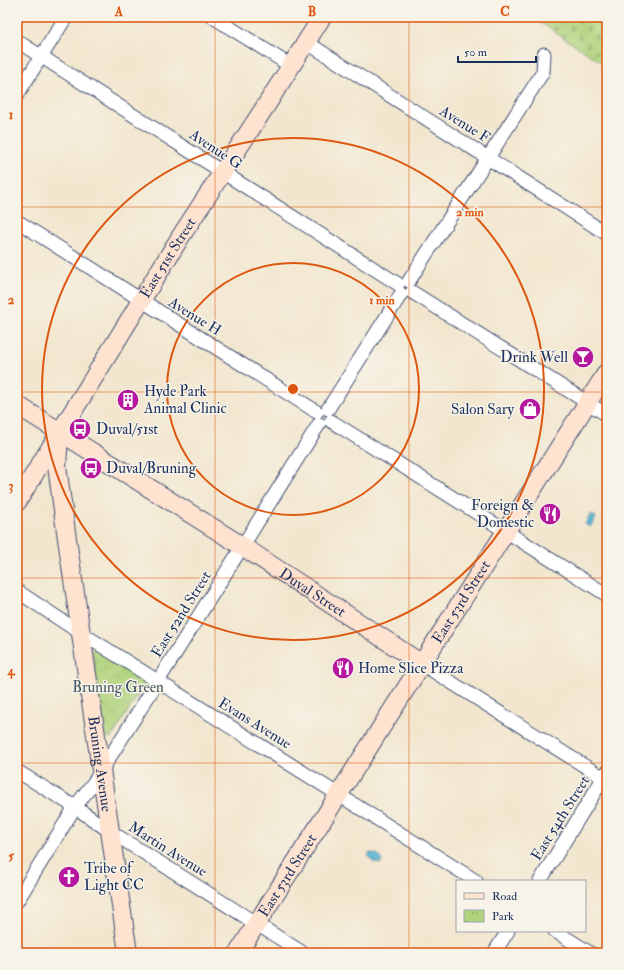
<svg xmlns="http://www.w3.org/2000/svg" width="624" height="970" font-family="'IM FELL Double Pica',serif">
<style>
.cemetery{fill:url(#cemetery-stones);stroke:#66816d}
.park{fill:url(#park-crowns);stroke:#66816d}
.water{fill:#54b6d3;stroke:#387298}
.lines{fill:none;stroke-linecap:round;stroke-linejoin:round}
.street-casing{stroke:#3b4a6f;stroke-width:15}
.secondary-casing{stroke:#3b4a6f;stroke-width:20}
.street{stroke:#fff;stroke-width:13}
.secondary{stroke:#fee3d1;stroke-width:18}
.grid{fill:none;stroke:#de5710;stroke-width:1;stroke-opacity:0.55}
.ring{fill:none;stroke:#de5710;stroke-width:2}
.labels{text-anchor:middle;stroke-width:3;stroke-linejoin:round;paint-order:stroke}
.street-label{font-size:15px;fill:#1b2f5e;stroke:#f7f3e8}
.poi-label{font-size:15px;fill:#1b2f5e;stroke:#f7f3e8;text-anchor:start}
.park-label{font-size:15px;fill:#405866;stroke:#f7f3e8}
.centre{fill:#de5710;stroke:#f7f3e8;stroke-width:2}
.ring-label{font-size:12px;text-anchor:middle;font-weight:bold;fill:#de5710;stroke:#f7f3e8;stroke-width:3;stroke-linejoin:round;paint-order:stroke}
.neatline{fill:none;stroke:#de5710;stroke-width:1.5}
.grid-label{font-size:13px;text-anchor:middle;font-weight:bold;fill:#de5710}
</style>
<defs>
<pattern id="cemetery-stones" width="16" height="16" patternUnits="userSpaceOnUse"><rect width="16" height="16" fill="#b0d37c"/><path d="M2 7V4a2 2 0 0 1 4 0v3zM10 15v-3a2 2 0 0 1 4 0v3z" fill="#97b56e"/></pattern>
<pattern id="park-crowns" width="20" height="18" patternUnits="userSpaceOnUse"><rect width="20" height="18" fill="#b0d37c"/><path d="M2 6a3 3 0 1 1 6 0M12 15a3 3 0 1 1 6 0" fill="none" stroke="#97b56e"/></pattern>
</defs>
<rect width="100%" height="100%" fill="#f7f3e8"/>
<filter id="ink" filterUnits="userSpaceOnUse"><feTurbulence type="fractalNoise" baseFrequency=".025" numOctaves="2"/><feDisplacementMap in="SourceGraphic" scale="8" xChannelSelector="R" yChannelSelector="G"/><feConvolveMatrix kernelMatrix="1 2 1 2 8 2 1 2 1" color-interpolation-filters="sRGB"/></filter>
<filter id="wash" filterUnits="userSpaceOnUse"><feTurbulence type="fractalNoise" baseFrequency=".012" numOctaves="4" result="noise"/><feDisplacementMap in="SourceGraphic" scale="16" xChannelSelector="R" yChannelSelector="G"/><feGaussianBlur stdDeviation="0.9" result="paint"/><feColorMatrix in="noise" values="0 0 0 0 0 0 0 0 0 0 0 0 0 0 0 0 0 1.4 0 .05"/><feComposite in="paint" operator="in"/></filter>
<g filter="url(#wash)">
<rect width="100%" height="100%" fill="#f2e6ce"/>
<path class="cemetery" d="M 532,17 L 607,17 L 607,66 Z"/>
<path class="park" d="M 93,648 L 95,648 L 146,680 L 146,682 L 112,737 L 109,738 L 105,736 L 92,650 Z"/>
<path class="water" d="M 591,514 L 596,517 L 590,527 L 585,524 Z
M 370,853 L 377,854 L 383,860 L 380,864 L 373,862 L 368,855 Z"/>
</g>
<g filter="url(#ink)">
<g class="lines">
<g class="street-casing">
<path id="street" d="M 213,17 L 291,66
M 17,41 L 398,284
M 306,42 L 607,234
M 17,95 L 66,17
M 17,221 L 317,412
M 409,281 L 543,72 L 544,54
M 412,292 L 607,415
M 328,409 L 401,294
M 331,421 L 607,595
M 17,591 L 70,626 L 476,881
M 422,664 L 607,780
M 17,771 L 75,807 L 111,832 L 303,953
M 540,881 L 607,772
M 17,901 L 75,807 L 94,782 L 158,681 L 319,424
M 555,931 L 590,953
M 17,952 L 19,953
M 494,953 L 508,931"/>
</g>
<g class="secondary-casing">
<g id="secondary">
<path id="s1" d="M 17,405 L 242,546 L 422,664"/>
<path id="s2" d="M 59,437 L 57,466 L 66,532 L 128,953"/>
<path id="s3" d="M 17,502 L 181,236 L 265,107 L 322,17"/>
<path id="s4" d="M 238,953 L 607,372"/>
</g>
</g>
<use href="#street" class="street"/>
<use href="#secondary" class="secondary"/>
</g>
</g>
<path class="grid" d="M 215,17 L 215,953M 409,17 L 409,953M 17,207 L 607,207M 17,392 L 607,392M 17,578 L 607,578M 17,763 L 607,763"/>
<g class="ring">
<circle cx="293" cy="389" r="126"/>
<circle cx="293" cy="389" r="251"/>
</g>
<defs>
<g id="bar-disc" transform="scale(1.15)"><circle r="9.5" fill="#b5179e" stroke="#f7f3e8"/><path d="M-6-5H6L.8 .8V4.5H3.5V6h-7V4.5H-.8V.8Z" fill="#fff"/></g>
<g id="building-disc" transform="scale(1.15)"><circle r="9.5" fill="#b5179e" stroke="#f7f3e8"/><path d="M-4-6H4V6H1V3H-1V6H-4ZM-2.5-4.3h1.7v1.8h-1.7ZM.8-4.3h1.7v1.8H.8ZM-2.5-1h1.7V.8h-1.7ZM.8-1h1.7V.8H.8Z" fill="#fff"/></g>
<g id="shop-disc" transform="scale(1.15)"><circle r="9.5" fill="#b5179e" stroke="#f7f3e8"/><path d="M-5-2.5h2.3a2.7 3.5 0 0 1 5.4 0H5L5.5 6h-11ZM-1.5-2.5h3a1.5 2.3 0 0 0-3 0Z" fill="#fff"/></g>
<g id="bus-disc" transform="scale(1.15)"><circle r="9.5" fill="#b5179e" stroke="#f7f3e8"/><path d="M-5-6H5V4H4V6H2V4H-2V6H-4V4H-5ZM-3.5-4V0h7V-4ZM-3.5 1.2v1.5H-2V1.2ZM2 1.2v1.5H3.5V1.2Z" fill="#fff"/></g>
<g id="restaurant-disc" transform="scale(1.15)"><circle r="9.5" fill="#b5179e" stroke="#f7f3e8"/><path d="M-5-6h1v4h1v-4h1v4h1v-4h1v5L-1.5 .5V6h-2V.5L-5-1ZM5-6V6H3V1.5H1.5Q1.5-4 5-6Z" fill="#fff"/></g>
<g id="church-disc" transform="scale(1.15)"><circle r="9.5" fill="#b5179e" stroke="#f7f3e8"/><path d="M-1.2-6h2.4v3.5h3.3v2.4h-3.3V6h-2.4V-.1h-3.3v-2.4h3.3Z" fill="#fff"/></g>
</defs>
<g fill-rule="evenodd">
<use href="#bar-disc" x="583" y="357"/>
<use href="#building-disc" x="128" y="400"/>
<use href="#shop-disc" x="530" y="409"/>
<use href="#bus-disc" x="80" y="429"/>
<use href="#bus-disc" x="91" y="468"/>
<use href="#restaurant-disc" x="550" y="514"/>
<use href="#restaurant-disc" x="343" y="668"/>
<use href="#church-disc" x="69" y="877"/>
</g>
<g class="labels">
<g class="street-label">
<text transform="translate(465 124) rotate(32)" y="5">Avenue F</text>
<text transform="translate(216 149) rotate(33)" y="5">Avenue G</text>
<text dy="5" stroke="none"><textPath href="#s3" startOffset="287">East 51st Street</textPath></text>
<text transform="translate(195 316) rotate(32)" y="5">Avenue H</text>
<text dy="5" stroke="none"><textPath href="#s1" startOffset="350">Duval Street</textPath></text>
<text dy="5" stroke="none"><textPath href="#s4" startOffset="416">East 53rd Street</textPath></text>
<text transform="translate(181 614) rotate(-58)" y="5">East 52nd Street</text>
<text transform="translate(255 723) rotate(32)" y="5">Evans Avenue</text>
<text dy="5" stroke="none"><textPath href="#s2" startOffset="330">Bruning Avenue</textPath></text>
<text transform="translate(560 818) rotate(-58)" y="5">East 54th Street</text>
<text transform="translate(168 849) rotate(32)" y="5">Martin Avenue</text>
<text dy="5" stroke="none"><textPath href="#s4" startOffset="92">East 53rd Street</textPath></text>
</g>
<g class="poi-label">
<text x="568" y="362" text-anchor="end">Drink Well</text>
<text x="144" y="396">Hyde Park<tspan x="144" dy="17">Animal Clinic</tspan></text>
<text x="514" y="414" text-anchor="end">Salon Sary</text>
<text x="96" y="434">Duval/51st</text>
<text x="106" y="473">Duval/Bruning</text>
<text x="534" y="510" text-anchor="end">Foreign &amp;<tspan x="534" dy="17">Domestic</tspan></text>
<text x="358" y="673">Home Slice Pizza</text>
<text x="84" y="873">Tribe of<tspan x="84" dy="17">Light CC</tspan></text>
</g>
<g class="park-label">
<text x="118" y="692">Bruning Green</text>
</g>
</g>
<circle cx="293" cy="389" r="6" class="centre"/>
<g class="ring-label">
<text x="470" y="216">2 min</text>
<text x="382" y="304">1 min</text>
</g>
<rect width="624" height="970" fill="none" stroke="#f7f3e8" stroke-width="44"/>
<rect x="456" y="880" width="130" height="52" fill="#f7f3e8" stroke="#9fa5b1"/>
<rect x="464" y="893" width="20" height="6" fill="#fee3d1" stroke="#9fa5b1"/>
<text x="492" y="900" font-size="12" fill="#1b2f5e">Road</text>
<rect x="464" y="910" width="20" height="12" fill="url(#park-crowns)" stroke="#9fa5b1"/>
<text x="492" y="920" font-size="12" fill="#1b2f5e">Park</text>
<path d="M458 56v6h78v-6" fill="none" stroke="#1b2f5e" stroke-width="2"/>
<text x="464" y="56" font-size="12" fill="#1b2f5e" stroke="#f7f3e8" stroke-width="3" paint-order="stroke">50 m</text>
<rect x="22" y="22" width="580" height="926" class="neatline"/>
<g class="grid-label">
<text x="119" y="16">A</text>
<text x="312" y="16">B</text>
<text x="505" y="16">C</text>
<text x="11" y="119">1</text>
<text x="11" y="304">2</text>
<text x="11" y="490">3</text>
<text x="11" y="675">4</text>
<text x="11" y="860">5</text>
</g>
</svg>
